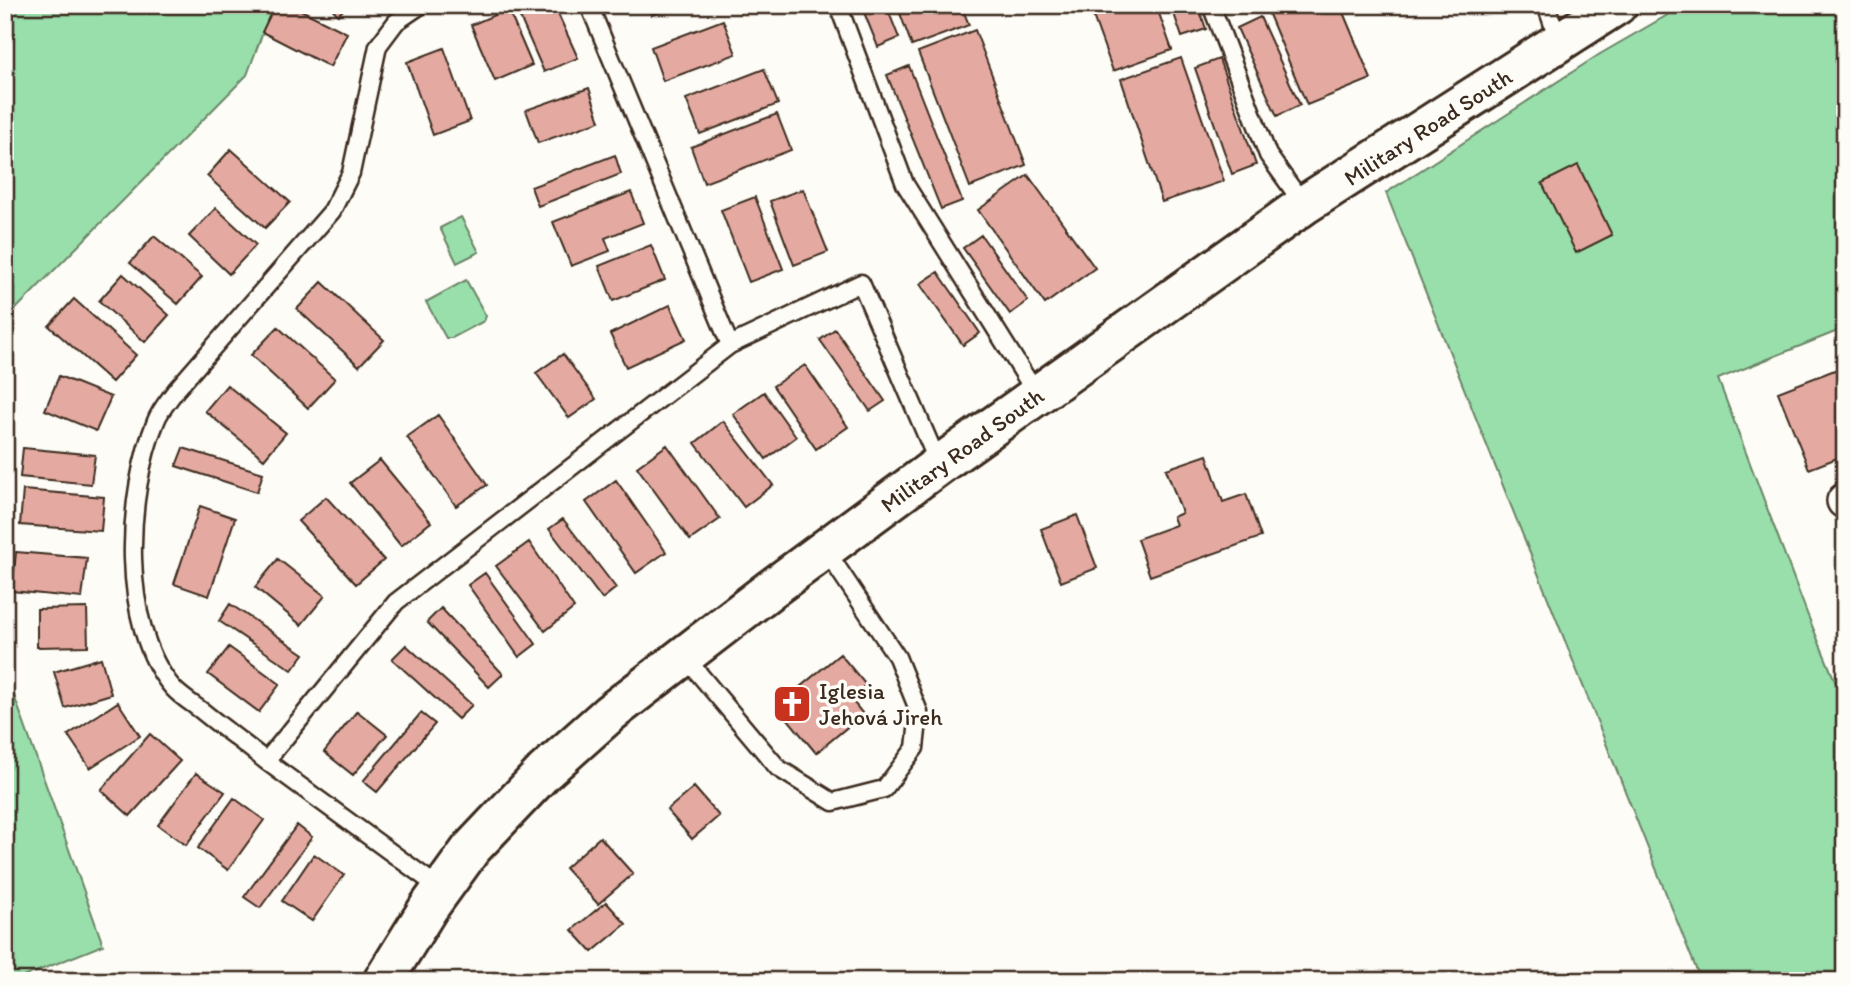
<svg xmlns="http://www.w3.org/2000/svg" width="1850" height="986" font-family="Itim,sans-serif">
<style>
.green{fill:#99dfac;stroke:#6a8465;stroke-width:2}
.building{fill:#e4aaa1;stroke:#3b2a1e;stroke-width:2}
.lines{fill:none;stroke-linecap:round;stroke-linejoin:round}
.lane-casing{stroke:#3b2a1e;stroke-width:21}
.street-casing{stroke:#3b2a1e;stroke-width:38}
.secondary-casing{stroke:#3b2a1e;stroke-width:44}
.lane{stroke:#fdfcf7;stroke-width:16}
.street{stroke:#fdfcf7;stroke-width:33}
.secondary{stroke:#fdfcf7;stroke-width:38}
.labels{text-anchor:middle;stroke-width:7;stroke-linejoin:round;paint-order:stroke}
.street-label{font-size:23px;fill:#3b2a1e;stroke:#fdfcf7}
.poi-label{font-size:23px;fill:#3b2a1e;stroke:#fdfcf7;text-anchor:start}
</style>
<rect width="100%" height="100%" fill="#fdfcf7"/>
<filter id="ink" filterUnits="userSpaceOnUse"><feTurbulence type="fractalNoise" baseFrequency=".0143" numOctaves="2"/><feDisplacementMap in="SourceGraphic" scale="14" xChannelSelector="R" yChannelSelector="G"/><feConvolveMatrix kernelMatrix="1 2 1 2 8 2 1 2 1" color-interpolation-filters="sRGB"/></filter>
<g filter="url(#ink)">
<path class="green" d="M 5,5 L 273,5 L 247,75 L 5,320 Z
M 1685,5 L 1845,5 L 1845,328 L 1718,379 L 1808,616 L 1845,705 L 1845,981 L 1701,981 L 1386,193 L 1600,54 Z
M 461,217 L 479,252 L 457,263 L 440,228 Z
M 466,280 L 486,316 L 484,321 L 452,338 L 446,338 L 426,302 Z
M 5,670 L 103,945 L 13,981 L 5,981 Z"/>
<path class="building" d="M 275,5 L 291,5 L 347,33 L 330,67 L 262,32 Z
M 329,5 L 348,5 L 338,15 Z
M 554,5 L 578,58 L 544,72 L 515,6 Z
M 649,5 L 681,5 L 652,15 Z
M 861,5 L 886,5 L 899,38 L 878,47 Z
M 897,5 L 961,5 L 969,25 L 912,46 Z
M 1089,5 L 1156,5 L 1172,50 L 1113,71 Z
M 1171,5 L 1198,5 L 1206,29 L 1182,37 Z
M 1265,5 L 1340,5 L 1371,79 L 1307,105 Z
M 508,9 L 532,65 L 495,81 L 471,25 Z
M 1260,17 L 1300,105 L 1277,116 L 1237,28 Z
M 723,20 L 736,54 L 663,81 L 651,47 Z
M 975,30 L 1026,165 L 970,187 L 918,52 Z
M 444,48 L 470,121 L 433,135 L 407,62 Z
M 1181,58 L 1224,181 L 1162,202 L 1121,79 Z
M 1219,59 L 1256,165 L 1232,174 L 1195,68 Z
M 909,66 L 962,201 L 941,209 L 887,75 Z
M 764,69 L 778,104 L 700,134 L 686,99 Z
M 589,88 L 600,121 L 538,143 L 526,110 Z
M 777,114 L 791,150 L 704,183 L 691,147 Z
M 231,149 L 290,202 L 265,228 L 207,176 Z
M 615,155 L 621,174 L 538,206 L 531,187 Z
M 1578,165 L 1612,235 L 1576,253 L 1542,183 Z
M 1028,175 L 1095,268 L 1045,304 L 978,210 Z
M 803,189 L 828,252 L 794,265 L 770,201 Z
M 631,192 L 643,223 L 605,238 L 610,251 L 571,266 L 553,222 Z
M 755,197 L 783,269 L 749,282 L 721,210 Z
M 216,208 L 256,245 L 229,274 L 189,236 Z
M 981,235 L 1028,301 L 1010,314 L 963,248 Z
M 154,236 L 202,277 L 178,304 L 130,263 Z
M 651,245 L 665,280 L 613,301 L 599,266 Z
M 938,272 L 980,333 L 963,345 L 920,284 Z
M 123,274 L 169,315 L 145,342 L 99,301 Z
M 322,282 L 384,340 L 359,366 L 297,309 Z
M 74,299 L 136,355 L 112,382 L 49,326 Z
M 670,305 L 686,339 L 626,367 L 610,334 Z
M 278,327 L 335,379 L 308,408 L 251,355 Z
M 835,329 L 885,401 L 870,411 L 820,340 Z
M 563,354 L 596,399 L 569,418 L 536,373 Z
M 805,365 L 848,427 L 816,449 L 773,386 Z
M 1845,366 L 1845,455 L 1809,469 L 1778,392 Z
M 59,376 L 111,397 L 96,431 L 45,410 Z
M 227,385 L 286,433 L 264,459 L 205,411 Z
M 764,392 L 796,437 L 766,459 L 733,414 Z
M 438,415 L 487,485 L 456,506 L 407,437 Z
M 723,421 L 773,485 L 744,507 L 695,443 Z
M 667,445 L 720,519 L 690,540 L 637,467 Z
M 23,448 L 95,455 L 91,484 L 20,477 Z
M 183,448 L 263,473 L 257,492 L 176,466 Z
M 1207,455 L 1223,502 L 1246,494 L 1261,537 L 1150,576 L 1137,539 L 1176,525 L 1173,517 L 1182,513 L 1166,469 Z
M 380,460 L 431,522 L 401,546 L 350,483 Z
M 616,480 L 666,552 L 636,573 L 586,502 Z
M 23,490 L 104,497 L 101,531 L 20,525 Z
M 326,497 L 384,560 L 356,584 L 298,521 Z
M 200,506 L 235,518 L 209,596 L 174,584 Z
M 1077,515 L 1097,568 L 1061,582 L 1041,529 Z
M 563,519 L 616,588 L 602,599 L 549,529 Z
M 529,542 L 574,608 L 545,631 L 496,566 Z
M 16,552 L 87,558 L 82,598 L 12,591 Z
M 278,559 L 325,596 L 301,625 L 255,587 Z
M 485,573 L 536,644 L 519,657 L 468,585 Z
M 230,604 L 304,654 L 292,670 L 219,621 Z
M 87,608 L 88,646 L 37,647 L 37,609 Z
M 441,608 L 503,674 L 489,687 L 427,622 Z
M 406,645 L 472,705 L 458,719 L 392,659 Z
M 229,647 L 280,684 L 259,712 L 208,674 Z
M 840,654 L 866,685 L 850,698 L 863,714 L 816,753 L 777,706 Z
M 101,658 L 111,694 L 65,708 L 54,672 Z
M 118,702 L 140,736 L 90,768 L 68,735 Z
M 357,711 L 387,735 L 353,775 L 324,752 Z
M 421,713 L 435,724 L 377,792 L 363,781 Z
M 150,734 L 180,761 L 130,816 L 101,790 Z
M 196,773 L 225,792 L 186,845 L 158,825 Z
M 694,787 L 719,816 L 692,839 L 667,810 Z
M 234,798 L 264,820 L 228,870 L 198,848 Z
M 297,825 L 312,837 L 260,908 L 244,897 Z
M 600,837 L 633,874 L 598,904 L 565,868 Z
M 314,854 L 344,875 L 312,921 L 282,901 Z
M 606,902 L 626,924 L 592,952 L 572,930 Z"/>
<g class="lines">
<g class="lane-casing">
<path id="lane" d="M 589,5 L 730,345
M 838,5 L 905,184 L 1037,395
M 1211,5 L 1268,155 L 1304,205
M 1546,5 L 1559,42
M 684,656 L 778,768 L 833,802 L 884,789 L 915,748 L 919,712 L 897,657 L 825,549
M 266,761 C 245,744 223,728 202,711 C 193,704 181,697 173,688 C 119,626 126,493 156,421 C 160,410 169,400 176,390 L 332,211 L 351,173 L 378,46 L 396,22 L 421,5
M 441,889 L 266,761 L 396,602 L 730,345 L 861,283 L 939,465"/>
</g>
<g class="street-casing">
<path id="street" d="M 1844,501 L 1845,500"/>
</g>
<g class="secondary-casing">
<path id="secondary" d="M 383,981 L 429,907 L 471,849 L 544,772 L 610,713 L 771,589 L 939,465 L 1304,205 L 1617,5"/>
</g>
<use href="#lane" class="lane"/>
<use href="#street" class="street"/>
<use href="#secondary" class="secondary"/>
</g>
</g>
<defs>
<g id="church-square" transform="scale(2.0125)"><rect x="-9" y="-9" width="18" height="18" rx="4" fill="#c8321e" stroke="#fdfcf7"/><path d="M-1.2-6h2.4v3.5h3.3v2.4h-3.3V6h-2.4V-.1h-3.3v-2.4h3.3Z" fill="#fff"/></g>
</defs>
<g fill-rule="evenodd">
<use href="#church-square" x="792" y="704"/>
</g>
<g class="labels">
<g class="street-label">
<text transform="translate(1428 127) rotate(-33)" y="8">Military Road South</text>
<text transform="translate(962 450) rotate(-36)" y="8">Military Road South</text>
</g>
<g class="poi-label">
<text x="819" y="699">Iglesia<tspan x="819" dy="26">Jehová Jireh</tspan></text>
</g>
</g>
<rect width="1850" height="986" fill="none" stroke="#fdfcf7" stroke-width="28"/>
<rect x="14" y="14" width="1822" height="958" fill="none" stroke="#3b2a1e" stroke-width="2.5" filter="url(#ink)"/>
</svg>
